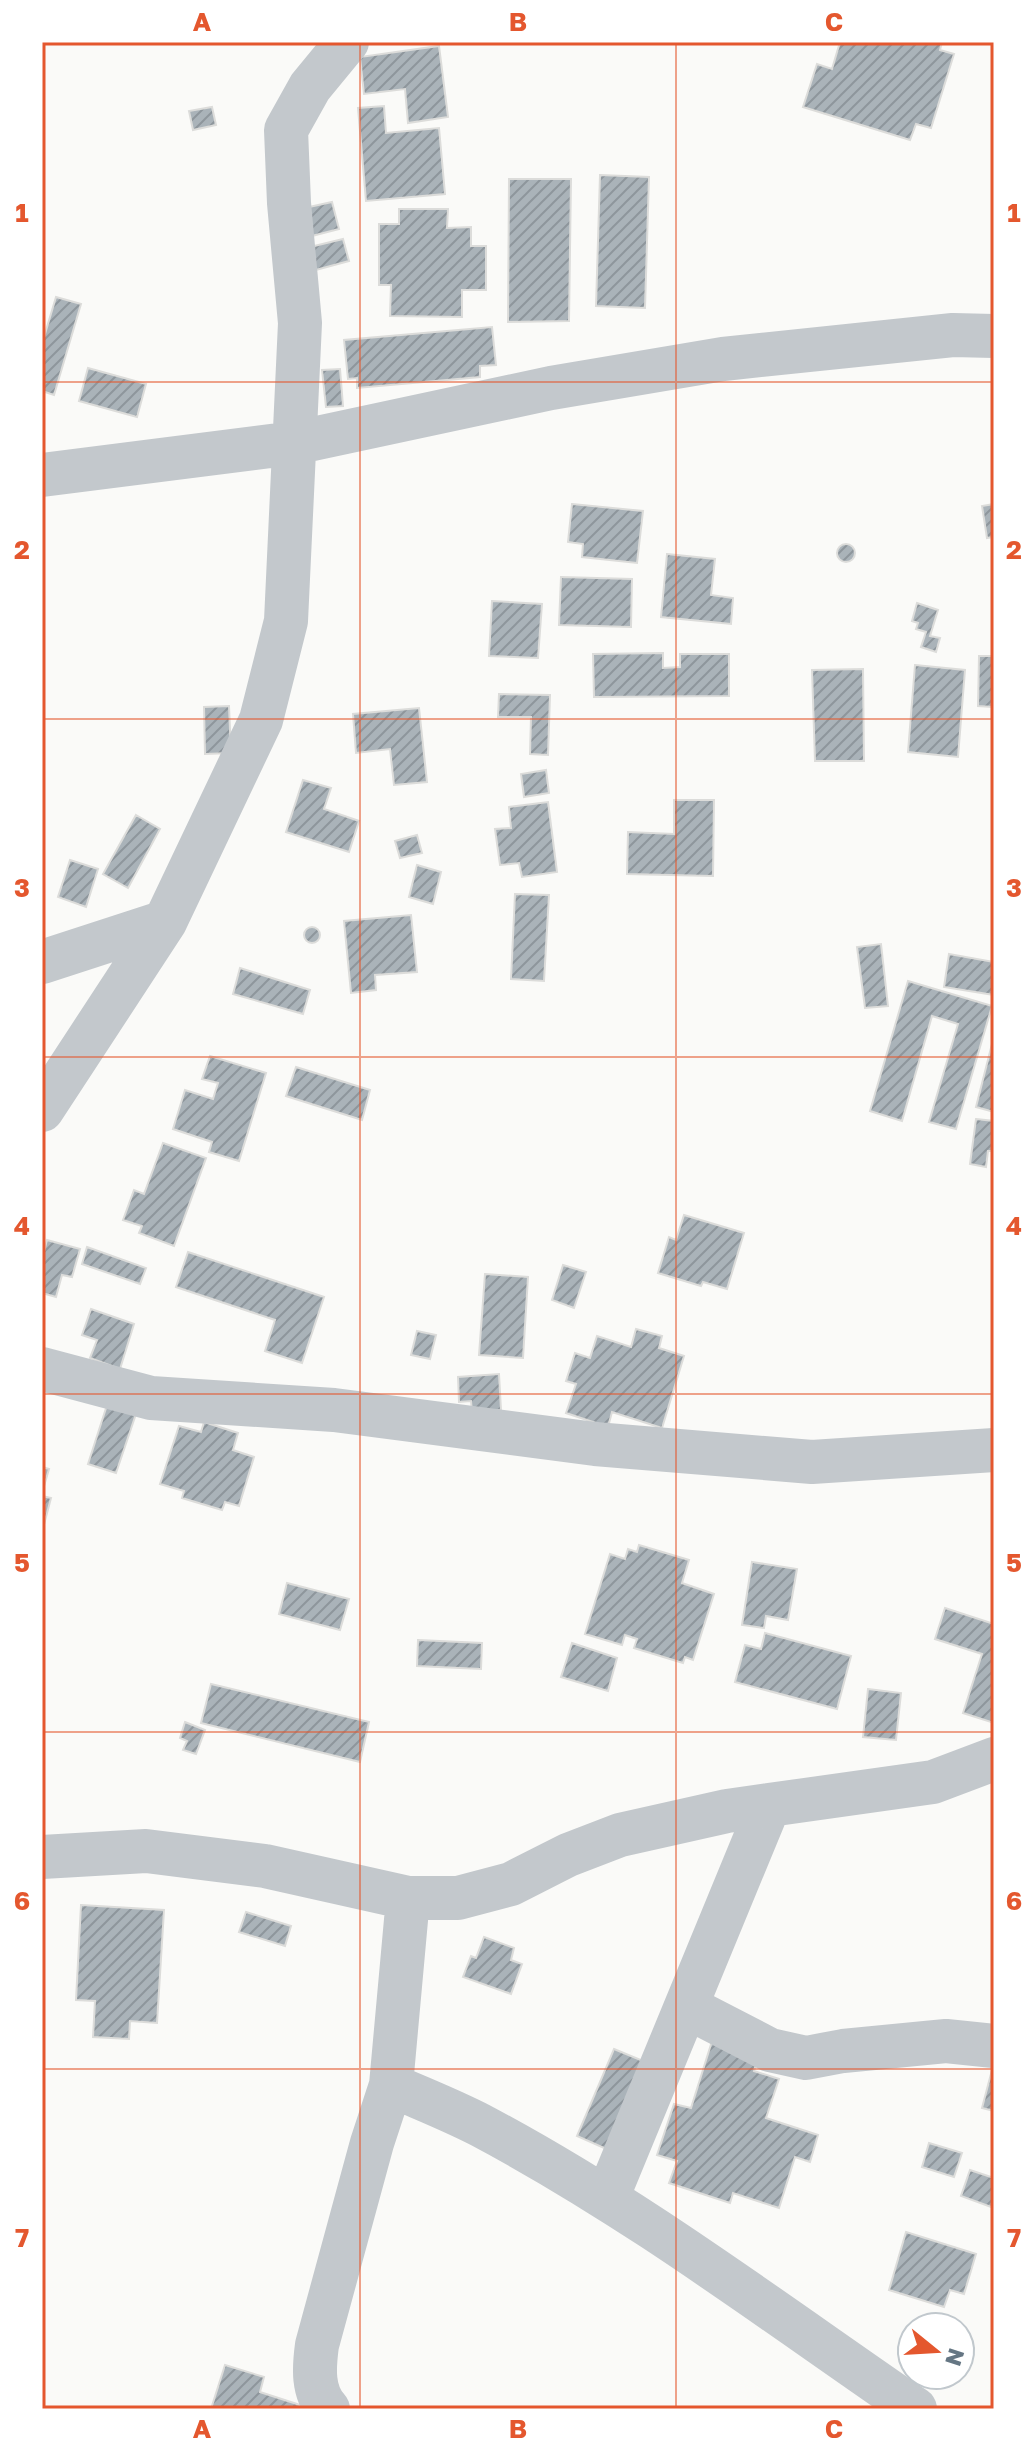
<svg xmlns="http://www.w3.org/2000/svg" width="1036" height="2451" font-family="'Golos Text',sans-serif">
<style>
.building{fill:url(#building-hatch);stroke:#dcdcda;stroke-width:2}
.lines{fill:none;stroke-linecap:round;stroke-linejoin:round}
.minor{stroke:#c3c8cc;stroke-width:44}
.grid{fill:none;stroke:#e4572e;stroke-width:2;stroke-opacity:0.55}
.neatline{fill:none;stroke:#e4572e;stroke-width:3}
.grid-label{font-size:26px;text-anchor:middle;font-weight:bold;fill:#e4572e}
</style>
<defs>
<pattern id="building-hatch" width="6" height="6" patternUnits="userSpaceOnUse" patternTransform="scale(2)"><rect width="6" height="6" fill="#aab3b9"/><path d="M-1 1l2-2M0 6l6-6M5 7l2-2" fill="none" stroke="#8e969c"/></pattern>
</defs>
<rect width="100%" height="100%" fill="#fafaf8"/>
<path class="building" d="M 840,42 L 942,42 L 940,50 L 954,54 L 931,128 L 916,124 L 910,140 L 803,107 L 817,64 L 832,69 Z
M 439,46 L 448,117 L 408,123 L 405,89 L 364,94 L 360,57 Z
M 384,106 L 386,133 L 439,128 L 445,194 L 366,201 L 358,108 Z
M 212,107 L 216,125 L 193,130 L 189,111 Z
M 600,175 L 649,177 L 645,308 L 596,306 Z
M 509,179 L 571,179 L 569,321 L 508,322 Z
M 332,202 L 339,229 L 308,237 L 300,209 Z
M 399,209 L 448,209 L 447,228 L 471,227 L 471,246 L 486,246 L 486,290 L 462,290 L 462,317 L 390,316 L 391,285 L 379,285 L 379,224 L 399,224 Z
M 343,239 L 349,261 L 312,271 L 306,248 Z
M 56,297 L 81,304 L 54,395 L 42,391 L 42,344 Z
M 492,327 L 496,365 L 480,366 L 480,377 L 357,388 L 357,378 L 348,379 L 344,340 Z
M 88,368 L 146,384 L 137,417 L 79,401 Z
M 340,369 L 343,406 L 326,407 L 322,370 Z
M 572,504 L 643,511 L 637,563 L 582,557 L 583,544 L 568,542 Z
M 994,504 L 994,537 L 987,538 L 982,506 Z
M837 553a9 9 0 1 1 18 0a9 9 0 1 1-18 0Z
M 667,554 L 715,559 L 711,595 L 733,598 L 731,624 L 661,617 Z
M 561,577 L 632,579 L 631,627 L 559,625 Z
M 492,601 L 542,604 L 538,658 L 489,656 Z
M 917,603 L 938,610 L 930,636 L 940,638 L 936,652 L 921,647 L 926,632 L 916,629 L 918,623 L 912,621 Z
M 663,653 L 663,668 L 680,667 L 680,654 L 729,654 L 729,696 L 594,697 L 593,654 Z
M 979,656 L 994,656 L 994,712 L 993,707 L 978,706 Z
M 915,665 L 965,670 L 958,757 L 908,752 Z
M 863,669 L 864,761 L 815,761 L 812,670 Z
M 499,694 L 550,695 L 548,755 L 530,754 L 531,717 L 498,717 Z
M 229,706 L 231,753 L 205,754 L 204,707 Z
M 419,708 L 427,782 L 394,785 L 390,749 L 356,753 L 353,714 Z
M 546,770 L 549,793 L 524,797 L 521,774 Z
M 303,780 L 331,788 L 324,809 L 359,821 L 349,852 L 286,832 Z
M 674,800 L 714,800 L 713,876 L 627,874 L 628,832 L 674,834 Z
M 548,802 L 557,872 L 522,877 L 519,863 L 500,865 L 495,829 L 511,828 L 509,807 Z
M 136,815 L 160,829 L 128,888 L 103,874 Z
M 417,835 L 422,853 L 400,858 L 395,841 Z
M 70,860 L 98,869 L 86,907 L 58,897 Z
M 417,865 L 441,872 L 433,904 L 409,897 Z
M 515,894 L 549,895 L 544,981 L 511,979 Z
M 411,915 L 417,972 L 375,975 L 376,990 L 351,993 L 344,921 Z
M304 935a8 8 0 1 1 16 0a8 8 0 1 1-16 0Z
M 881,944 L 888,1006 L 865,1008 L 857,947 Z
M 949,954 L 994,962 L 994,995 L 944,987 Z
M 240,968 L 310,990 L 303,1014 L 233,994 Z
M 908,981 L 992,1006 L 956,1129 L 929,1122 L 958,1024 L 932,1016 L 902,1121 L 870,1111 Z
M 994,1036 L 994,1112 L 976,1107 Z
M 210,1056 L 266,1073 L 239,1161 L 209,1152 L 212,1142 L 173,1129 L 185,1090 L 213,1099 L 218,1083 L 202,1079 Z
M 296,1067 L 370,1090 L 362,1120 L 286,1096 Z
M 976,1119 L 994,1121 L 994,1151 L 988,1151 L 986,1167 L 970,1164 Z
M 163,1143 L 206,1158 L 174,1246 L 139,1233 L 142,1226 L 123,1220 L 134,1190 L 144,1194 Z
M 684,1215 L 744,1233 L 727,1289 L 703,1282 L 701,1286 L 658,1273 L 669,1237 L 676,1240 Z
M 47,1240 L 80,1249 L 72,1277 L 62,1275 L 56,1297 L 42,1293 L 42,1259 Z
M 87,1247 L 146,1268 L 140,1284 L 82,1264 Z
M 188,1252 L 324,1297 L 302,1363 L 265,1351 L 275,1320 L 176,1287 Z
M 563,1265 L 586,1272 L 574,1308 L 552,1300 Z
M 485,1274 L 528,1277 L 523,1358 L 479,1355 Z
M 91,1309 L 134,1324 L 120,1369 L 90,1358 L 97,1340 L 82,1335 Z
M 636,1329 L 662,1336 L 659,1348 L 684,1356 L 662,1428 L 612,1412 L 608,1427 L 566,1413 L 576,1384 L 566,1381 L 575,1353 L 590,1358 L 597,1336 L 631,1347 Z
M 417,1331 L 436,1335 L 430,1359 L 411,1355 Z
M 499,1374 L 501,1410 L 472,1412 L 471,1401 L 459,1402 L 458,1377 Z
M 108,1402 L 137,1411 L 116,1473 L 88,1464 Z
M 204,1422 L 238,1433 L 233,1450 L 254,1457 L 239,1506 L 225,1502 L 222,1510 L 182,1498 L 184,1491 L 160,1484 L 179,1426 L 201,1432 Z
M 42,1467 L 49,1469 L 42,1493 Z
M 42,1496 L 51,1498 L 42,1532 Z
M 639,1545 L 689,1560 L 682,1583 L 714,1594 L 693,1660 L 685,1657 L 683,1663 L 634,1648 L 637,1639 L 625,1635 L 622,1645 L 585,1634 L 610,1554 L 625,1559 L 628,1549 L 637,1552 Z
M 752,1562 L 797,1569 L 788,1620 L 766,1616 L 764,1628 L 742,1625 Z
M 287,1583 L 349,1599 L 340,1630 L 279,1614 Z
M 945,1608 L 994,1624 L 994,1723 L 963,1713 L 982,1654 L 935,1639 Z
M 765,1633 L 851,1656 L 837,1709 L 735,1682 L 745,1645 L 761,1649 Z
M 418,1640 L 482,1643 L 481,1669 L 417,1666 Z
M 572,1643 L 617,1658 L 608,1691 L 561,1677 Z
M 211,1684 L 369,1722 L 360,1762 L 201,1723 Z
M 868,1689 L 901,1693 L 896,1740 L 863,1737 Z
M 185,1722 L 205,1730 L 196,1754 L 183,1750 L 187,1741 L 180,1738 Z
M 81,1905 L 164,1910 L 157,2023 L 130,2021 L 129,2039 L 93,2037 L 95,2001 L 76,2000 Z
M 246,1912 L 291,1926 L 285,1946 L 239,1932 Z
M 484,1937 L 514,1948 L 511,1960 L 522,1964 L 511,1994 L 463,1977 L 471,1956 L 476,1958 Z
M 713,2038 L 760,2052 L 754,2071 L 779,2079 L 766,2118 L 818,2135 L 810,2162 L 795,2157 L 779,2208 L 733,2193 L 730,2203 L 669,2183 L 677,2161 L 657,2155 L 674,2104 L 691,2108 Z
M 614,2049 L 660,2068 L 622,2156 L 577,2136 Z
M 992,2070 L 994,2070 L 994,2111 L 982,2108 Z
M 929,2143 L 962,2153 L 954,2177 L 922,2167 Z
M 970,2170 L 994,2178 L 994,2208 L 961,2196 Z
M 906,2232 L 976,2254 L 964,2294 L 950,2290 L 944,2307 L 889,2290 Z
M 225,2365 L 264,2377 L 260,2392 L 303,2406 L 302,2409 L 211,2409 Z"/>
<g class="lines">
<path class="minor" d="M 42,475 L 294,443 L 551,388 L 723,359 L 953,335 L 994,336
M 42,962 L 165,922
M 42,1110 L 165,922 L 261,720 L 286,621 L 300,323 L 289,203 L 286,130 L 310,87 L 347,42
M 42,1369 L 151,1398 L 334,1410 L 595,1444 L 812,1462 L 994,1450
M 42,1857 L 146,1851 L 265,1866 L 408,1898 L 458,1898 L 511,1884 L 568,1855 L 620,1835 L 727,1811 L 933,1782 L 994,1759
M 687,2007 L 770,2050 L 806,2058 L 843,2051 L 946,2041 L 994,2046
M 391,2085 C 420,2098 451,2110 480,2125 C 633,2206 772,2311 915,2409
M 607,2198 L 769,1805
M 328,2409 C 312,2392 314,2367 317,2345 L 372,2143 L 391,2085 L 408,1898"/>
</g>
<path class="grid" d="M 360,42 L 360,2409M 676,42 L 676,2409M 42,382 L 994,382M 42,719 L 994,719M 42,1057 L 994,1057M 42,1394 L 994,1394M 42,1732 L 994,1732M 42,2069 L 994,2069"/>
<rect width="1036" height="2451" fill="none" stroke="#ffffff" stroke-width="88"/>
<g transform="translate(936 2351) rotate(108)"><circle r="38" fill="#ffffff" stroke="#c1c8cd" stroke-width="2"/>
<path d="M0-6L14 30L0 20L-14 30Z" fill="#e4572e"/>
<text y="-12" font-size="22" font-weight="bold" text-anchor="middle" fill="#657683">N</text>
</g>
<rect x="44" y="44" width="948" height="2363" class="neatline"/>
<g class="grid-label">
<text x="202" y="31">A</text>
<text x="518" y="31">B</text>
<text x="834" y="31">C</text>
<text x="22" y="222">1</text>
<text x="1014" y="222">1</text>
<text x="22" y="559">2</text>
<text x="1014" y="559">2</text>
<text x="22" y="897">3</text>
<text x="1014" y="897">3</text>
<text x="22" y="1235">4</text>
<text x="1014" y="1235">4</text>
<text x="22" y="1572">5</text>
<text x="1014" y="1572">5</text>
<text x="22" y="1910">6</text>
<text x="1014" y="1910">6</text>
<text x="22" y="2247">7</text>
<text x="1014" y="2247">7</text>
<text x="202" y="2438">A</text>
<text x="518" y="2438">B</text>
<text x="834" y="2438">C</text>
</g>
</svg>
